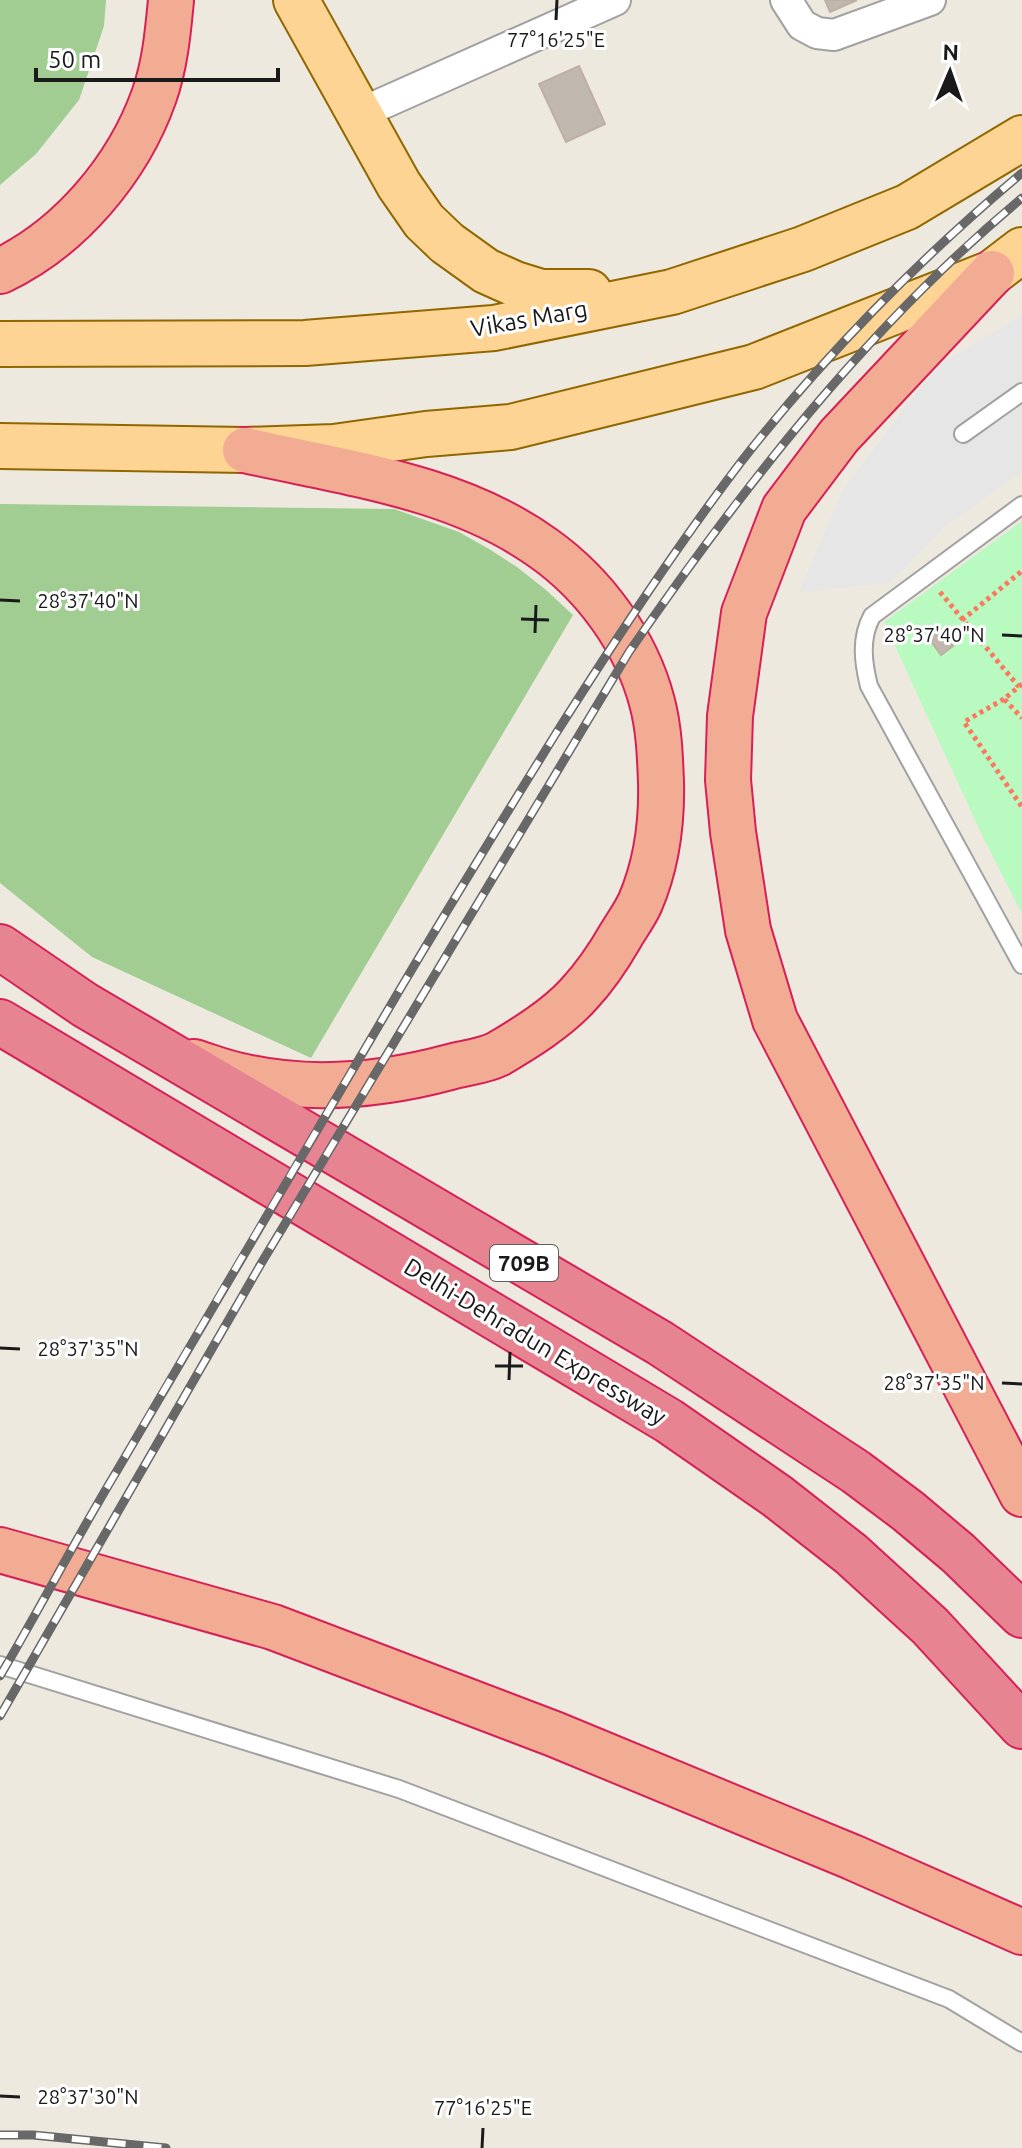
<svg xmlns="http://www.w3.org/2000/svg" width="1022" height="2148" font-family="Ubuntu,sans-serif">
<style>
.forest{fill:#a1cd93}
.park{fill:#b9fac1}
.parking{fill:#e6e6e6}
.building{fill:#c0b8af;stroke:#beafa2;stroke-width:2}
.lines{fill:none;stroke-linecap:round;stroke-linejoin:round}
.service-casing{stroke:#a1a1a1;stroke-width:20}
.minor-casing{stroke:#a1a1a1;stroke-width:34}
.primary-casing{stroke:#916700;stroke-width:48}
.trunk-casing{stroke:#d72056;stroke-width:48}
.motorway-casing{stroke:#d72056;stroke-width:48}
.path{stroke:#fc7861;stroke-width:5;stroke-dasharray:4 4;stroke-linecap:butt}
.service{stroke:#fff;stroke-width:16}
.minor{stroke:#fff;stroke-width:30}
.primary{stroke:#fdd494;stroke-width:44}
.trunk{stroke:#f2ac93;stroke-width:44}
.motorway{stroke:#e78492;stroke-width:44}
.rail-casing{stroke:#686868;stroke-width:9}
.rail{stroke:#fff;stroke-width:6;stroke-dasharray:18;stroke-linecap:butt}
.ticks{fill:none;stroke:#1a1a1a;stroke-width:3}
.labels{text-anchor:middle;stroke-width:6;stroke-linejoin:round;paint-order:stroke}
.shield{fill:#fff;stroke:#5f5f5f;stroke-width:2}
.shield-label{font-size:22px;font-weight:bold;fill:#1a1a1a}
.street-label{font-size:24px;fill:#1a1a1a;stroke:#fff}
.ticks-label{font-size:20px;text-anchor:middle;fill:#1a1a1a;stroke:#fff;stroke-width:6;stroke-linejoin:round;paint-order:stroke}
</style>
<rect width="100%" height="100%" fill="#ede9df"/>
<path class="forest" d="M 0,0 L 106,0 L 104,26 L 79,100 L 36,154 L 0,185 Z
M 0,504 L 394,509 L 459,532 L 489,549 L 517,567 L 546,590 L 573,615 L 311,1058 L 92,957 L 0,883 Z"/>
<path class="park" d="M 1022,521 L 1022,914 L 981,833 L 884,622 Z"/>
<path class="parking" d="M 1022,315 L 1022,471 L 942,529 L 890,583 L 799,592 L 844,488 L 936,367 Z"/>
<path class="building" d="M 825,0 L 857,0 L 830,12 Z
M 579,66 L 605,124 L 566,142 L 539,84 Z
M 940,628 L 953,646 L 941,655 L 928,637 Z"/>
<g class="lines">
<g class="service-casing">
<path id="service" d="M 963,434 L 1022,392
M 1022,505 L 872,616 C 860,638 863,662 869,686 L 1022,965
M 0,1665 L 399,1789 L 949,1999 L 1022,2043"/>
</g>
<g class="minor-casing">
<path id="minor" d="M 786,0 L 802,25 L 817,33 L 834,35 L 930,0
M 361,113 L 615,0"/>
</g>
<g class="primary-casing">
<path id="primary" d="M 296,0 L 399,185 L 424,221 L 447,243 L 486,271 L 515,284 L 541,292 L 589,292
M 0,344 L 305,343 L 494,328 L 672,292 L 803,249 L 907,207 L 1022,138
M 0,446 L 245,450 L 334,447 L 426,434 L 511,427 L 754,367 L 992,273 L 1022,250"/>
</g>
<g class="trunk-casing">
<path id="trunk" d="M 0,271 C 70,238 128,169 154,96 C 165,65 168,32 171,0
M 992,273 L 839,436 L 784,509 L 744,613 L 730,716 L 728,780 L 733,832 L 748,930 L 775,1020 L 1022,1494
M 194,1062 C 210,1067 225,1073 241,1076 C 309,1092 383,1085 450,1067 C 465,1063 484,1061 498,1054 C 525,1038 556,1019 578,995 C 594,978 609,956 621,935 C 627,925 635,914 640,903 C 656,866 662,822 661,782 C 660,755 659,728 652,702 C 636,641 594,584 543,548 C 457,486 346,473 245,450
M 0,1550 L 273,1627 L 554,1734 L 852,1857 L 1022,1932"/>
</g>
<g class="motorway-casing">
<path id="motorway" d="M 0,947 L 85,1005 L 660,1343 L 856,1472 L 908,1511 L 958,1553 L 1022,1615
M 0,1022 L 669,1421 L 777,1496 L 851,1554 L 930,1626 L 1022,1726"/>
</g>
<path class="path" d="M 940,592 L 1019,687
M 962,620 L 1022,571
M 1022,684 L 1004,699 L 1022,718
M 1004,699 L 964,722 L 1022,807"/>
<use href="#service" class="service"/>
<use href="#minor" class="minor"/>
<use href="#primary" class="primary"/>
<use href="#trunk" class="trunk"/>
<use href="#motorway" class="motorway"/>
<g class="rail-casing">
<path id="rail" d="M 0,1676 C 40,1608 77,1537 118,1469 C 212,1308 307,1147 402,986 C 452,902 503,819 555,735 C 614,642 674,550 741,462 C 822,358 921,257 1022,173
M 0,1716 L 262,1262 L 629,652 C 743,487 867,327 1022,198
M 0,2135 L 33,2135 L 166,2148"/>
</g>
<use href="#rail" class="rail"/>
</g>
<path class="ticks" d="M 556,20 L 557,0M 0,600 L 20,601M 521,619 L 549,620M 535,633 L 536,605M 1002,635 L 1022,636M 0,1348 L 20,1349M 495,1366 L 523,1366M 509,1380 L 510,1352M 1002,1383 L 1022,1384M 0,2096 L 20,2097M 482,2148 L 483,2128"/>
<g class="labels">
<rect class="shield" x="490" y="1245" width="68" height="36" rx="6"/>
<g class="shield-label">
<text x="524" y="1271">709B</text>
</g>
<g class="street-label">
<text transform="translate(529 319) rotate(-10)" y="8">Vikas Marg</text>
<text transform="translate(535 1342) rotate(31)" y="8">Delhi-Dehradun Expressway</text>
</g>
</g>
<g class="ticks-label">
<text x="556" y="47">77°16'25"E</text>
<text x="88" y="608">28°37'40"N</text>
<text x="934" y="642">28°37'40"N</text>
<text x="88" y="1356">28°37'35"N</text>
<text x="934" y="1390">28°37'35"N</text>
<text x="88" y="2104">28°37'30"N</text>
<text x="483" y="2115">77°16'25"E</text>
</g>
<g transform="translate(950 72) rotate(2)" stroke="#ffffff" stroke-width="6" paint-order="stroke">
<path d="M0-6L14 30L0 20L-14 30Z" fill="#1a1a1a"/>
<text y="-12" font-size="22" font-weight="bold" text-anchor="middle" fill="#1a1a1a">N</text>
</g>
<path d="M36 68v12h242v-12" fill="none" stroke="#1a1a1a" stroke-width="4"/>
<text x="48" y="68" font-size="24" fill="#1a1a1a" stroke="#ffffff" stroke-width="6" paint-order="stroke">50 m</text>
</svg>
